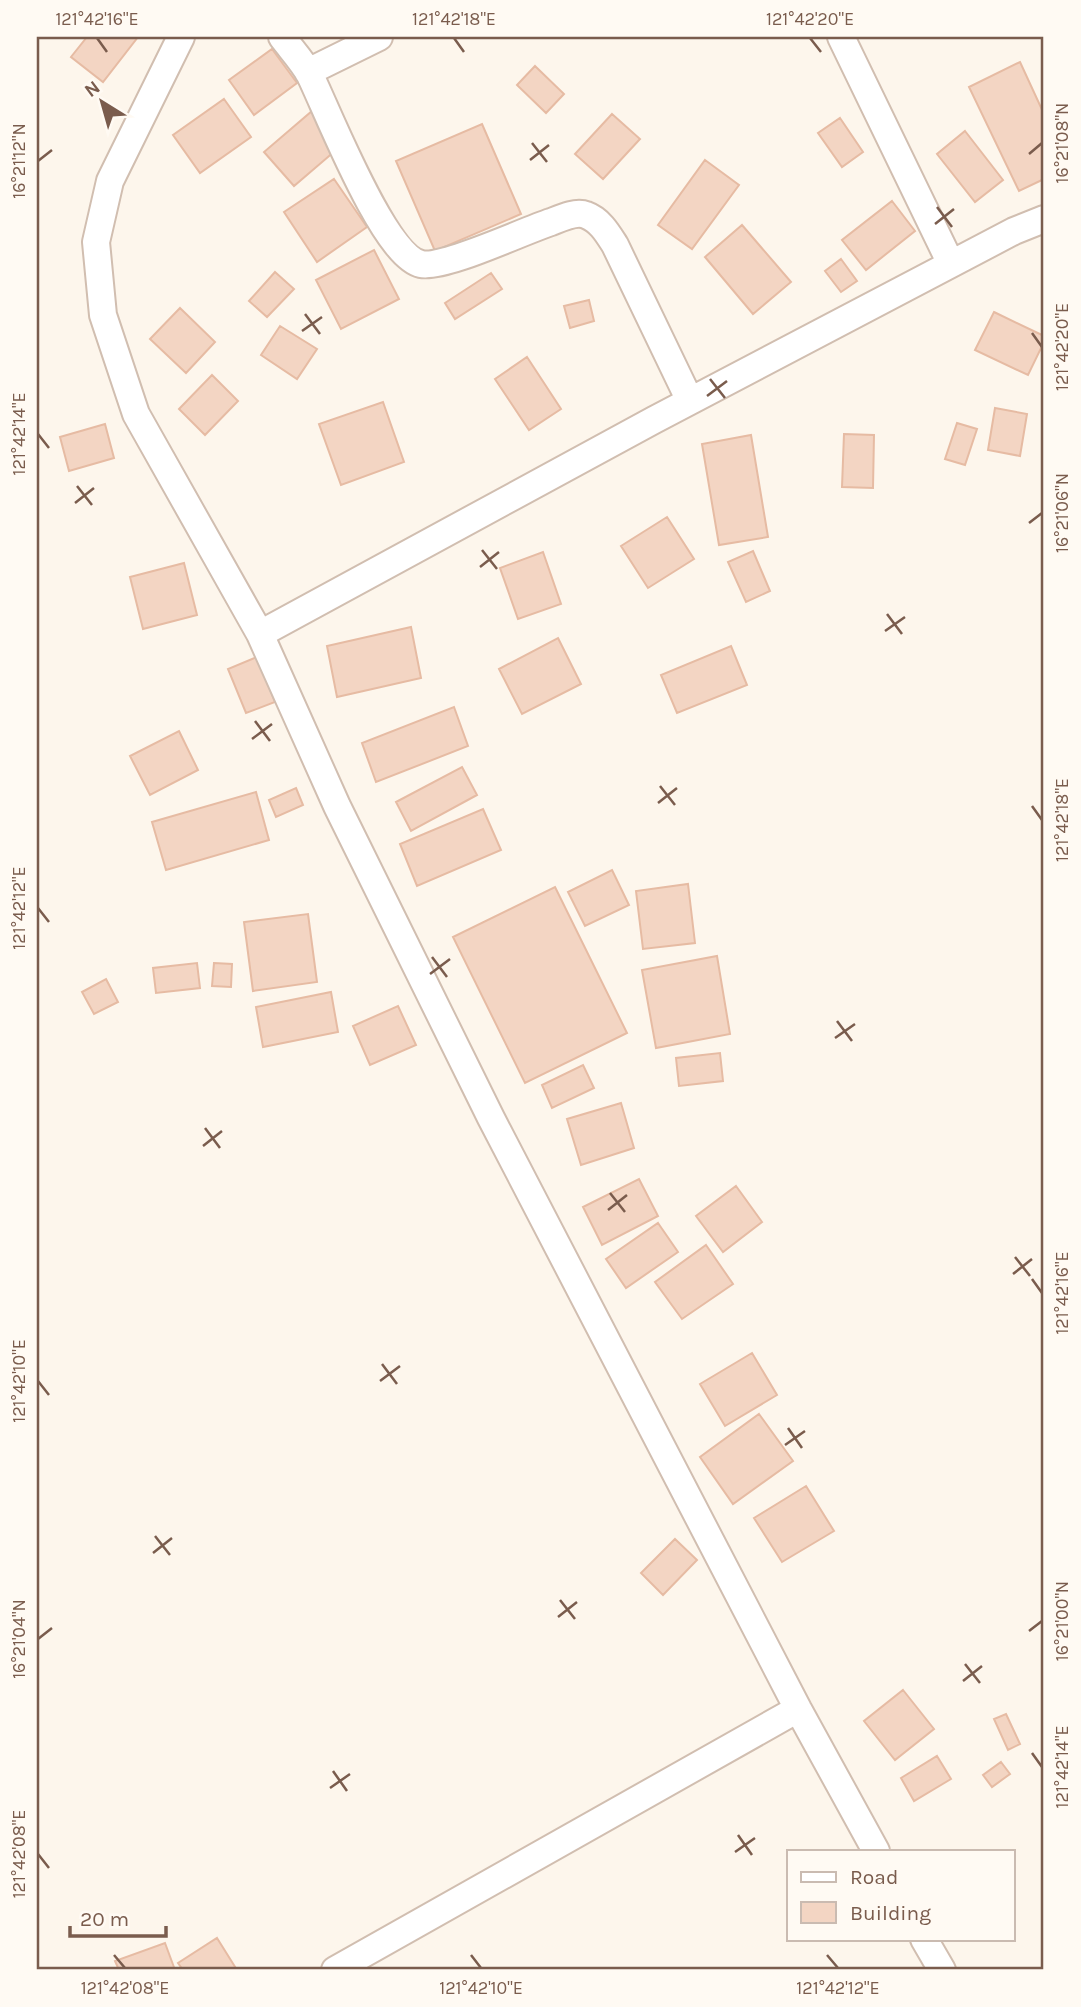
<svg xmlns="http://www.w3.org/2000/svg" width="1081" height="2007" font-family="Karla,sans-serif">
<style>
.building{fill:#f3d5c3;stroke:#e6bba3;stroke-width:2}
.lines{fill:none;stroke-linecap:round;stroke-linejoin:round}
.street-casing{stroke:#d1beb0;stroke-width:30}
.street{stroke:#fff;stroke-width:26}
.ticks{fill:none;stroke:#7a5c4d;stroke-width:2.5}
.neatline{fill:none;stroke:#7a5c4d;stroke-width:2.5}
.ticks-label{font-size:18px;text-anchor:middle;fill:#7a5c4d}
</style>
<rect width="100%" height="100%" fill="#fdf6ec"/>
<path class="building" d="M 87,37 L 138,37 L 103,82 L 71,57 Z
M 272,49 L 297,83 L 254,115 L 229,80 Z
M 1020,62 L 1044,114 L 1044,179 L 1019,191 L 969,87 Z
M 535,66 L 564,94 L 546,113 L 517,85 Z
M 224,99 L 251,137 L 200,173 L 173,135 Z
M 312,111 L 342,145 L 294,186 L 264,152 Z
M 612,114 L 640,139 L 603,179 L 575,154 Z
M 840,118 L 863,152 L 842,167 L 818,133 Z
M 482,124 L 521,214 L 435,251 L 396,161 Z
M 965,131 L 1003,180 L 975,202 L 937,154 Z
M 705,160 L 739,185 L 692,249 L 658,225 Z
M 334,179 L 367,227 L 317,262 L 284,212 Z
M 892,201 L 915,231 L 866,270 L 842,240 Z
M 742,225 L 791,282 L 753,314 L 705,257 Z
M 374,250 L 399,299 L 341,329 L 316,280 Z
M 841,259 L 857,281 L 841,292 L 825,271 Z
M 275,272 L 294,289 L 267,317 L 249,301 Z
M 491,273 L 502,289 L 455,319 L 445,303 Z
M 589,300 L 594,321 L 570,328 L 564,306 Z
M 180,308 L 215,342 L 186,373 L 150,339 Z
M 994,312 L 1044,336 L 1044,342 L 1028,375 L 975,350 Z
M 280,326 L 317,349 L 297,379 L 261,355 Z
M 527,357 L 561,409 L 529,430 L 495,379 Z
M 212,375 L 238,401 L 205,435 L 179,409 Z
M 383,402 L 404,462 L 341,485 L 319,424 Z
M 995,408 L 1027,414 L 1020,456 L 988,450 Z
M 957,423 L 977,429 L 965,465 L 945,459 Z
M 105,424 L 114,458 L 69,471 L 60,437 Z
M 844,434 L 874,435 L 873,488 L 842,487 Z
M 751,435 L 768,537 L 719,545 L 702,444 Z
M 667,517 L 694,559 L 648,588 L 621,546 Z
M 753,551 L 770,591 L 746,602 L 728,562 Z
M 543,552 L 561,604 L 518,619 L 500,568 Z
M 184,563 L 197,615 L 143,629 L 130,577 Z
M 411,627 L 421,678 L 337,697 L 327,646 Z
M 558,638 L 581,684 L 522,714 L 499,669 Z
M 731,646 L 747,685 L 677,713 L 661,675 Z
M 257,657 L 275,702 L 246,713 L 228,669 Z
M 454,707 L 468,746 L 376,782 L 362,743 Z
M 179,731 L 198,770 L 150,795 L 130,756 Z
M 462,767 L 477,795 L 411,831 L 396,802 Z
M 296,788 L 303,805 L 276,817 L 269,800 Z
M 256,792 L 269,840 L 166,870 L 152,822 Z
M 483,809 L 501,850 L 417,886 L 400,844 Z
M 612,870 L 629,905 L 585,926 L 568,892 Z
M 688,884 L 695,943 L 643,949 L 636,891 Z
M 555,887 L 627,1033 L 525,1083 L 453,937 Z
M 308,914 L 317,982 L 253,991 L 244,922 Z
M 717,956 L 730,1034 L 656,1048 L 642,970 Z
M 197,963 L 200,988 L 156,993 L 153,968 Z
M 214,963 L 232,964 L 231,987 L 212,986 Z
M 106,979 L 118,1002 L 94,1014 L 82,992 Z
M 331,992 L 338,1032 L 263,1047 L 256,1007 Z
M 398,1006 L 416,1045 L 370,1065 L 353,1026 Z
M 720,1053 L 723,1081 L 679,1086 L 676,1058 Z
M 583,1065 L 594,1088 L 552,1108 L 542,1085 Z
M 621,1103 L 634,1148 L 581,1165 L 567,1119 Z
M 639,1179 L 658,1216 L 602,1245 L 583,1207 Z
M 736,1186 L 762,1222 L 723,1252 L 696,1216 Z
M 658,1223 L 678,1252 L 626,1288 L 606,1259 Z
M 706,1245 L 733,1284 L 682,1319 L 655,1282 Z
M 752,1353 L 777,1395 L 725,1426 L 700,1384 Z
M 759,1414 L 793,1461 L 733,1504 L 700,1457 Z
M 806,1486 L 834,1531 L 782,1562 L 754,1518 Z
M 675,1539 L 697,1560 L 663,1595 L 641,1573 Z
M 903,1690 L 934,1729 L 895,1760 L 864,1721 Z
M 1006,1714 L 1020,1744 L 1008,1750 L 994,1719 Z
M 937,1756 L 951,1779 L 914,1801 L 901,1778 Z
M 1001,1762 L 1010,1774 L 992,1787 L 983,1775 Z
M 217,1938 L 237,1970 L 183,1970 L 178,1963 Z
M 165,1943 L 175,1970 L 119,1970 L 115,1961 Z"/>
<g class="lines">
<g class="street-casing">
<path id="street" d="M 181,37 L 110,181 L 96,242 L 103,315 L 136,414 L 260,634 L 337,806 L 491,1118 L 798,1709 L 876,1851
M 282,37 C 291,49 303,62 310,75 C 328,112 384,256 421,264 C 444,269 523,231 551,222 C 561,218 576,211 586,215 C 600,220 608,234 615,245 L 690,401
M 841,37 L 951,264
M 308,72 L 379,37
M 260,634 L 654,420 L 1014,231 L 1044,219
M 924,1939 L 942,1970
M 335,1970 L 798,1709"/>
</g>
<use href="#street" class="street"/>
</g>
<path class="ticks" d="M 97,38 L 107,52M 454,38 L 464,52M 810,38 L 821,52M 532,143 L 547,162M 1029,154 L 1042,143M 530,160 L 549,145M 38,161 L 52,150M 937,207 L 952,227M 935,224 L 954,209M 305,314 L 320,334M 302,331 L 322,317M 1032,333 L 1042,347M 710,379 L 725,398M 707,396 L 727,381M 38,434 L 49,448M 77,486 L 92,505M 75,503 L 94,488M 1029,523 L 1042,513M 482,550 L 497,569M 480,567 L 499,552M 887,614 L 902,634M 885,631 L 905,617M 255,721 L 270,741M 252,739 L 272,724M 660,786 L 675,805M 658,803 L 677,788M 1032,806 L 1042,820M 38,908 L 49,922M 432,957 L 447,977M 430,974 L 450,959M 837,1021 L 852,1041M 835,1038 L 855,1024M 205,1128 L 220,1148M 203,1146 L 222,1131M 610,1193 L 625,1212M 608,1210 L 627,1195M 1015,1257 L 1030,1276M 1013,1274 L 1032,1259M 1032,1279 L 1042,1293M 382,1364 L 397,1384M 38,1381 L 49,1395M 380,1381 L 400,1366M 788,1428 L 802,1448M 785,1445 L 805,1431M 155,1536 L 170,1555M 153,1553 L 172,1538M 560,1600 L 575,1619M 558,1617 L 577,1602M 1029,1631 L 1042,1621M 38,1639 L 52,1628M 965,1664 L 980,1683M 963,1681 L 982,1666M 1032,1753 L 1042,1767M 333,1771 L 347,1791M 330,1788 L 350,1774M 738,1835 L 752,1855M 735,1852 L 755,1838M 38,1854 L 49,1868M 114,1955 L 125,1968M 471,1955 L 481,1968M 827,1955 L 838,1968"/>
<rect width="1081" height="2007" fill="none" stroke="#fffaf3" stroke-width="77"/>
<rect x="787" y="1850" width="228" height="91" fill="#fffaf3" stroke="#cabbb1" stroke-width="2"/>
<rect x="801" y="1872" width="35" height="10" fill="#ffffff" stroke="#cabbb1" stroke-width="2"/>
<text x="850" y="1884" font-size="21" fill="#7a5c4d">Road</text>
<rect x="801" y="1902" width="35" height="21" fill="#f3d5c3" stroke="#cabbb1" stroke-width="2"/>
<text x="850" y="1920" font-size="21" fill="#7a5c4d">Building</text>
<g transform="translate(102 102) rotate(323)" stroke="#fffaf3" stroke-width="5" paint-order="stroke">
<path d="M0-5L12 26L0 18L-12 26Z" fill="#7a5c4d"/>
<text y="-10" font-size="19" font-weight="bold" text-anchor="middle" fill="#7a5c4d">N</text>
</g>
<path d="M70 1926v10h96v-10" fill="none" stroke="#7a5c4d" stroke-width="3.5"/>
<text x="80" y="1926" font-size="21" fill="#7a5c4d" stroke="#fffaf3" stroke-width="5" paint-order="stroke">20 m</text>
<rect x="38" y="38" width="1004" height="1930" class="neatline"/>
<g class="ticks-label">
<text x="97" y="25">121°42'16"E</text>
<text x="454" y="25">121°42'18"E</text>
<text x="810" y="25">121°42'20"E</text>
<text transform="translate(1062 143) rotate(-90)" y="6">16°21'08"N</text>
<text transform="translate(19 161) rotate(-90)" y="6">16°21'12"N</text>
<text transform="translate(1062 347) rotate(-90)" y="6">121°42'20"E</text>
<text transform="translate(19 434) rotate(-90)" y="6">121°42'14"E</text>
<text transform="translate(1062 513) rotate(-90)" y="6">16°21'06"N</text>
<text transform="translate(1062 820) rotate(-90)" y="6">121°42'18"E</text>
<text transform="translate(19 908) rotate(-90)" y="6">121°42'12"E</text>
<text transform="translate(1062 1293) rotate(-90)" y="6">121°42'16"E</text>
<text transform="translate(19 1381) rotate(-90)" y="6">121°42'10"E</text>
<text transform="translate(1062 1621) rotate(-90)" y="6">16°21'00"N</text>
<text transform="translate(19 1639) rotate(-90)" y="6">16°21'04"N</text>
<text transform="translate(1062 1767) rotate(-90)" y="6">121°42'14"E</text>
<text transform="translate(19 1854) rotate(-90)" y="6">121°42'08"E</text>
<text x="125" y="1994">121°42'08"E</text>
<text x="481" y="1994">121°42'10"E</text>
<text x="838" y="1994">121°42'12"E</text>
</g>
</svg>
